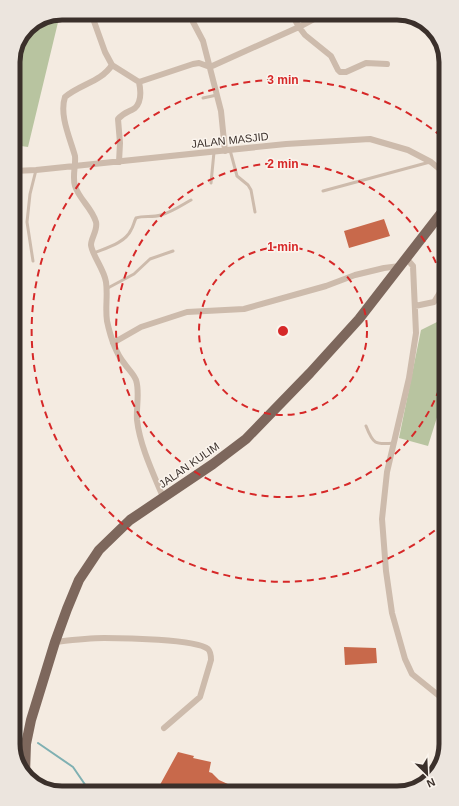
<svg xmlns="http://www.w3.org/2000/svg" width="459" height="806" font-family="Arial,sans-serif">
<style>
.green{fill:#b8c4a0}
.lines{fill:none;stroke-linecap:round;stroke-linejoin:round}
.stream{stroke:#7fb0b2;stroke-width:2}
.building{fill:#c8694b}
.service{stroke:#cdbbac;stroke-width:3}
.minor{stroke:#cdbbac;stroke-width:6}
.primary{stroke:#7d675c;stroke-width:10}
.ring{fill:none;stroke:#d62828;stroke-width:2;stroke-dasharray:7 5}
.labels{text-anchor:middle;stroke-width:3;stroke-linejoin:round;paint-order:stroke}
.street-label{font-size:11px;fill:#3b302b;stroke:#fbf5ee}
.rim{fill:none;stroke:#3b302b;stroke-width:5}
.centre{fill:#d62828;stroke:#fbf5ee;stroke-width:2}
.ring-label{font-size:12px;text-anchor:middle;font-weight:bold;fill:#d62828;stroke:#fbf5ee;stroke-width:3;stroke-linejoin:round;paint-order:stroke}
</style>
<rect width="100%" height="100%" fill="#f4ebe1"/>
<path class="green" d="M 60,14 L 28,147 L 14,145 L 13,59 L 27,27 Z
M 443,319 L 444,395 L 428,446 L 399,438 L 421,330 Z"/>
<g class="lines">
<path class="stream" d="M 38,743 L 73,767 L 86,786 L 103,792"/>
</g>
<path class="building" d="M 384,219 L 390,236 L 349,248 L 344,231 Z
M 344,647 L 376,648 L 377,663 L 345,665 Z
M 178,752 L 194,756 L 193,758 L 211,762 L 209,772 L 212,773 L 219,780 L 241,790 L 156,792 Z"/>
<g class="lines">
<path class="service" d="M 203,98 L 217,95
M 230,150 L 237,176 L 248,185 L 251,190 L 255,212
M 211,183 L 214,152
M 323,191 L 430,162
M 94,253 C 106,248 125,243 131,230 C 133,227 134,222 136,218 C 144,215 152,218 161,215 C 172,212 182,205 191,200
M 33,261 L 27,222 L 30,194 L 36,170
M 106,289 L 134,274 L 150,259 L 173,251
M 366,426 C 373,444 375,445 394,443"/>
<path class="minor" d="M 91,13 L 105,52 L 112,65 L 139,82 C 141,91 142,101 135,108 C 129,112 124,112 118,119 L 120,143 L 119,162
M 195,13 L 193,22 L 203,41 L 221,111 L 225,151
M 291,13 L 299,27 L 305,35 L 331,56 L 338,70 L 340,72 L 346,72 L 366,63 L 387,64
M 112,65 C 101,82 80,84 65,97 C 59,115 70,138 75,156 C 76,166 72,176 75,186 C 79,199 92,208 96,222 C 98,230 91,238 91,245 C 92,255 104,269 106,282 C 108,295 105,308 107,321 C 110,335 115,352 124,363 C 128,369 133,373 136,380 C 140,392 136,407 137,420 C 140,446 153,473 163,497
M 139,82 L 193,64 L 199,63 L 210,67 L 299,27 L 325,13
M 14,171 L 36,170 L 286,144 L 370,139 L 408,150 L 431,162 L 442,171
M 406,258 L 413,266 L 416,333 L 409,378 L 387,472 L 382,519 L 386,571 L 392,613 L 405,659 L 412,674 L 443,699 L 446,706
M 415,306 L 434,302 L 439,294 L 443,291
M 113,343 L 141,327 L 187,312 L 244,309 L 326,286 L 355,275 L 384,268 L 400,266
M 55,642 C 72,640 88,638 104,638 C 122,638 196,639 208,649 C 211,652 211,656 211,660 L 200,697 L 164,728"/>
<path class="primary" d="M 25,774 L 26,744 L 31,720 L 55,642 L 67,609 L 79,580 L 99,550 L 130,520 L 213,464 L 246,439 L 310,373 L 359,319 L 442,212"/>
</g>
<g class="ring">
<circle cx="283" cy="331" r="84"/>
<path d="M443 378A167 167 0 1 1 443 282"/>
<path d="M444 523A251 251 0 1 1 441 136"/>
</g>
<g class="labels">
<g class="street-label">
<text transform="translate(230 140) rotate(-6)" y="4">JALAN MASJID</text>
<text transform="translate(189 465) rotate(-35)" y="4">JALAN KULIM</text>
</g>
</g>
<path d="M0 0H459V806H0ZM62 20H397A42 42 0 0 1 439 62V744A42 42 0 0 1 397 786H62A42 42 0 0 1 20 744V62A42 42 0 0 1 62 20Z" fill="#ece5de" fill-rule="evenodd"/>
<path class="rim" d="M62 20H397A42 42 0 0 1 439 62V744A42 42 0 0 1 397 786H62A42 42 0 0 1 20 744V62A42 42 0 0 1 62 20Z"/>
<circle cx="283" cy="331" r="6" class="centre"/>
<g class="ring-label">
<text x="283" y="84">3 min</text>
<text x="283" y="168">2 min</text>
<text x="283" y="251">1 min</text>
</g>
<g transform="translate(427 774) rotate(156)" stroke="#fbf5ee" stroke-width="3" paint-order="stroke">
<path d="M0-3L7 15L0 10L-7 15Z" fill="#3b302b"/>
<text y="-6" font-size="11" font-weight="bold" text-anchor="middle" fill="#3b302b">N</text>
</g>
</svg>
